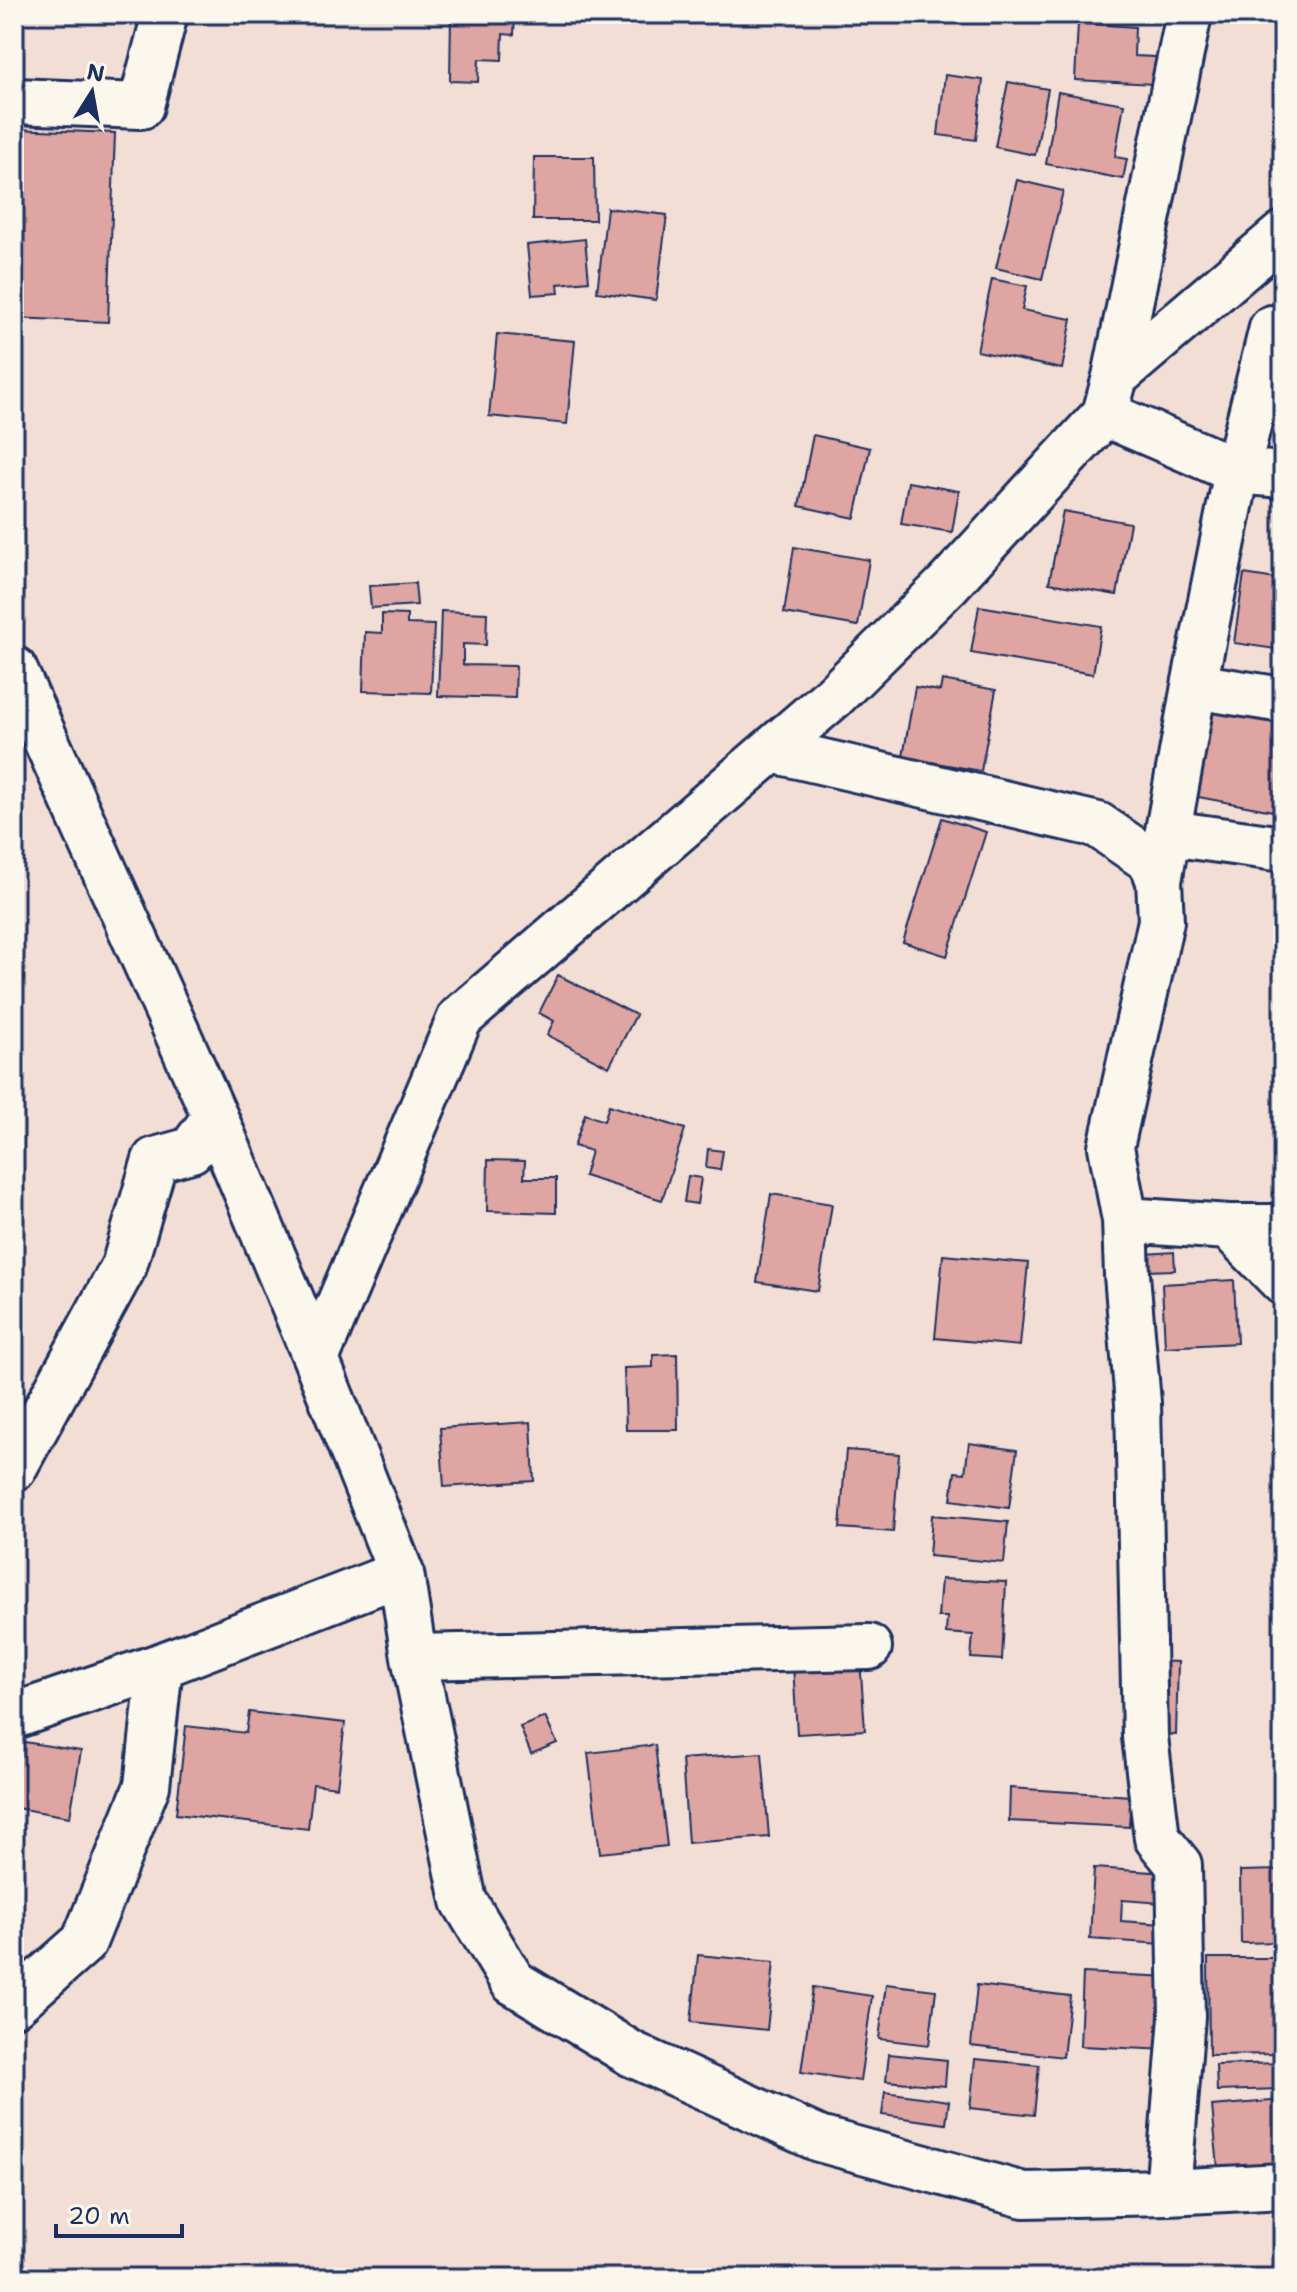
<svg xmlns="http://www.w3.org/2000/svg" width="1297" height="2292" font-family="'Shantell Sans',sans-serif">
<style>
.building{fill:#dfa5a2;stroke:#1b2f5e;stroke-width:2}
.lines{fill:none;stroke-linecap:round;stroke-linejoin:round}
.street-casing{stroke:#1b2f5e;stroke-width:50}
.street{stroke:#fbf7ec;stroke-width:44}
</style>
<rect width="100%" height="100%" fill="#f3ded6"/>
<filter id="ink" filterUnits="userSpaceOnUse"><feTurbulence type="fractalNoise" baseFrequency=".0125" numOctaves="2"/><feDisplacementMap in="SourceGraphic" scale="16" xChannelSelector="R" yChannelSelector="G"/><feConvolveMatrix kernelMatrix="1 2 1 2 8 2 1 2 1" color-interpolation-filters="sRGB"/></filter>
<g filter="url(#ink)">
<path class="building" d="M 451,14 L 515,14 L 514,35 L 503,34 L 502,60 L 479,59 L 478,82 L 450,81 Z
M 1078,23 L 1135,27 L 1134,56 L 1156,57 L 1155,84 L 1075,80 Z
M 945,75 L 983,80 L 976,140 L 938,135 Z
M 1008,82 L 1048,89 L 1035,155 L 995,147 Z
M 1058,92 L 1124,104 L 1115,157 L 1127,159 L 1123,179 L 1046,164 Z
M 14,129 L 115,133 L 108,322 L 14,318 Z
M 534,157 L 594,157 L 595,220 L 533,220 Z
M 1017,180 L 1063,191 L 1042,279 L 996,268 Z
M 607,208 L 667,215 L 656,300 L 597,292 Z
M 585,239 L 589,281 L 558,284 L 559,293 L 532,295 L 527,245 Z
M 992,279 L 1027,286 L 1022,310 L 1072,319 L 1062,369 L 977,351 Z
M 497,334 L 575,341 L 567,424 L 489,416 Z
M 14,392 L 22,437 L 14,438 Z
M 813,435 L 870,448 L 855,518 L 799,506 Z
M 908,482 L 959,491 L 952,532 L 901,524 Z
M 1063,511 L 1130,523 L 1117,595 L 1049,583 Z
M 794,547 L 869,560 L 858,626 L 784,613 Z
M 1244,574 L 1283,580 L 1283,650 L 1234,643 Z
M 415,583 L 417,605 L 371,608 L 369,586 Z
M 979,606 L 1101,626 L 1093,674 L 971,653 Z
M 441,611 L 487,613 L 486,645 L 463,644 L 463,665 L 516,666 L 515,698 L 438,696 Z
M 382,614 L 407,615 L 407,624 L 434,625 L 431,693 L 363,691 L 365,632 L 382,633 Z
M 942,680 L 996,690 L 981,771 L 903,757 L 915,687 L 940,691 Z
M 1209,706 L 1283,720 L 1283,756 L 1273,811 L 1193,796 Z
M 942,818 L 986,832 L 947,956 L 903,942 Z
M 558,975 L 636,1015 L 609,1067 L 547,1035 L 554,1021 L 539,1013 Z
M 609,1105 L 685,1129 L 662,1200 L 584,1176 L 591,1151 L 574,1146 L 585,1114 L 604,1121 Z
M 708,1149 L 723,1151 L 720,1170 L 706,1168 Z
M 488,1160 L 525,1161 L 524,1178 L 556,1178 L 556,1213 L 487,1211 Z
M 688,1176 L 701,1178 L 697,1204 L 684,1202 Z
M 771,1194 L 832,1204 L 818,1291 L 757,1282 Z
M 1174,1252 L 1175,1270 L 1146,1271 L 1145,1254 Z
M 943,1255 L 1028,1263 L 1020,1346 L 935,1338 Z
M 1234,1280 L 1237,1343 L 1165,1347 L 1162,1284 Z
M 677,1354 L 678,1430 L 626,1430 L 624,1368 L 653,1367 L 653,1355 Z
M 531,1422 L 534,1481 L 444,1487 L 440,1428 Z
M 969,1443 L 1017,1450 L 1009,1508 L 951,1500 L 955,1472 L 965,1473 Z
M 846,1450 L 899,1454 L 893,1532 L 840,1528 Z
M 932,1515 L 1008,1522 L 1004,1563 L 929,1556 Z
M 941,1579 L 1006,1582 L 1002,1660 L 971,1658 L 973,1635 L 946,1633 L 947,1617 L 938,1617 Z
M 860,1659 L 865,1730 L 797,1734 L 793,1664 Z
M 1157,1661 L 1178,1662 L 1176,1735 L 1154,1734 Z
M 249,1712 L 345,1723 L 337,1787 L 313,1784 L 308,1829 L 176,1814 L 186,1726 L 246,1733 Z
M 545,1717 L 557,1743 L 531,1754 L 520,1727 Z
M 18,1741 L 81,1751 L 70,1817 L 16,1808 L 18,1794 L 14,1793 L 14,1755 L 16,1756 Z
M 655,1745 L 667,1846 L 600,1853 L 588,1753 Z
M 762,1753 L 769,1837 L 688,1843 L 682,1759 Z
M 1010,1788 L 1131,1796 L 1129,1827 L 1009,1821 Z
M 1094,1868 L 1166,1873 L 1163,1903 L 1122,1900 L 1121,1921 L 1163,1924 L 1162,1944 L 1090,1939 Z
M 1283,1870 L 1283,1942 L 1241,1943 L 1240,1871 Z
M 698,1955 L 774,1962 L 767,2030 L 691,2022 Z
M 1208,1958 L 1283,1958 L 1283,2054 L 1209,2055 Z
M 1083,1973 L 1172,1977 L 1169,2050 L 1080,2046 Z
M 886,1984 L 936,1990 L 929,2045 L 879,2039 Z
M 977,1985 L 1070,1996 L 1063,2057 L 971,2046 Z
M 813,1987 L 872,1996 L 860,2081 L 801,2072 Z
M 889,2054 L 947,2060 L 945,2086 L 886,2081 Z
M 975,2059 L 1039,2065 L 1034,2115 L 970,2108 Z
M 1283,2063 L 1283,2089 L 1217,2091 L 1216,2065 Z
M 885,2092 L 949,2101 L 946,2124 L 882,2115 Z
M 1283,2100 L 1283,2164 L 1218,2168 L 1212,2106 Z"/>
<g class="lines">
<g class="street-casing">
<path id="street" d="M 14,101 L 141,106 L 165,14
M 1115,377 L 1189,14
M 1105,414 L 1237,471 L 1283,475
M 14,669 L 215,1117 L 316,1359 L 401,1573 L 414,1657 L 464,1901 L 513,1982 L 632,2054 L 819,2139 L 1024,2195 L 1168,2192 L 1283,2186
M 1194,686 L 1237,471 L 1272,328 L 1283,328
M 772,750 L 1098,825 L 1152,862 L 1159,881 L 1161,921 L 1111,1147 L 1125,1220 L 1229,1227 L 1283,1282
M 1169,833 L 1283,849
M 1159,881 L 1194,686 L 1283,700
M 1125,1220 L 1127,1275 L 1138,1403 L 1145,1737 L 1157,1838 L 1179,1865 L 1182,2017 L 1168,2192
M 1229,1227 L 1283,1227
M 316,1359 L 460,1018 L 834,696 L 947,585 L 1105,414 L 1115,377 L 1283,234
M 14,1468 L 124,1266 L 155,1160 L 191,1150 L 215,1117
M 414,1657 L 869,1647
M 14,1716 L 160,1666 L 401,1573
M 14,2004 L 84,1942 L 147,1786 L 160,1666"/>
</g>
<use href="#street" class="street"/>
</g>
</g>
<rect width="1297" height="2292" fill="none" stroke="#fbf7ec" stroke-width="48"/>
<rect x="24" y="24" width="1249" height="2244" fill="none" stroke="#1b2f5e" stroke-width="3" filter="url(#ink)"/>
<g transform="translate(92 92) rotate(11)" stroke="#fbf7ec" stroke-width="6" paint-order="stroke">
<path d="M0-6L14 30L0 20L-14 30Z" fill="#1b2f5e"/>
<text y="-12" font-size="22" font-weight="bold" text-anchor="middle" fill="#1b2f5e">N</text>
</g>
<path d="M56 2224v12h126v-12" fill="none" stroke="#1b2f5e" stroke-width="4"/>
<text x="68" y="2224" font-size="24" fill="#1b2f5e" stroke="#fbf7ec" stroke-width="6" paint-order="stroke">20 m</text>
</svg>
